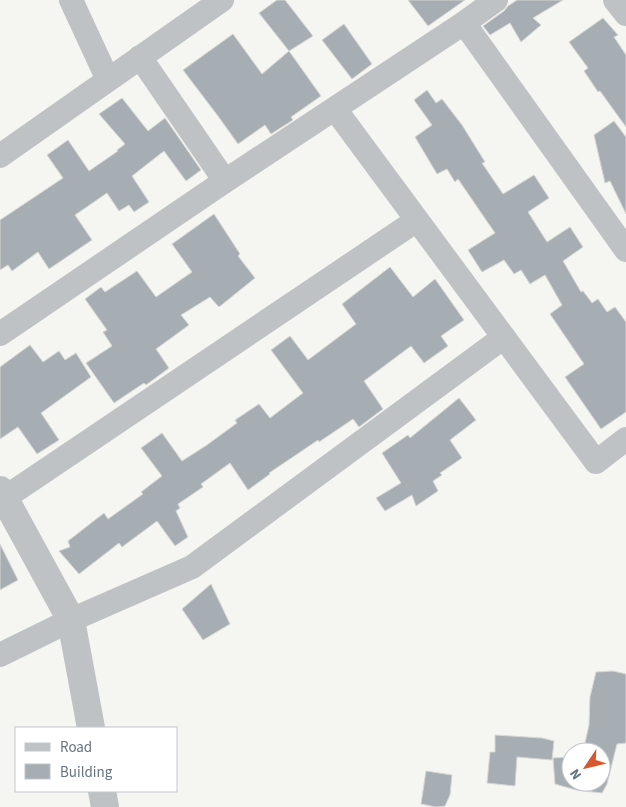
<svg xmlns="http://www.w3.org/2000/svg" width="626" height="807" font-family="'Source Sans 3',sans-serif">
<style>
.building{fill:#a7aeb3;stroke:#d6d6d4}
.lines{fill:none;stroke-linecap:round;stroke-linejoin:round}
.minor{stroke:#bec2c5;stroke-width:24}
.tertiary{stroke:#bec2c5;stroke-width:28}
</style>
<rect width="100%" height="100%" fill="#f5f5f1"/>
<path class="building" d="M 277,0 L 285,0 L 313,36 L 289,51 L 259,13 Z
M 408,0 L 465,0 L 428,26 Z
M 517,0 L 563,0 L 533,18 L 541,25 L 521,42 L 510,23 L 490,35 L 483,26 L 504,11 L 508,6 Z
M 603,18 L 618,35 L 614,37 L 626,55 L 626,127 L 600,91 L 598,92 L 584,71 L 588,68 L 569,42 Z
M 344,24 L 372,64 L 352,79 L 322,40 Z
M 233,34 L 262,74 L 289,51 L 321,96 L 291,117 L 293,120 L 271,134 L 265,125 L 238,144 L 218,116 L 183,70 Z
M 427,90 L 436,103 L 442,99 L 462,125 L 485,162 L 482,163 L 503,194 L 534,175 L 549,198 L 528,212 L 547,242 L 570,227 L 583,247 L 563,261 L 581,292 L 583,291 L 592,303 L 598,299 L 607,312 L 615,307 L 626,322 L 626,412 L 601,429 L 565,377 L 584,364 L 550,314 L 562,305 L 545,275 L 530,284 L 521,270 L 514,274 L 504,260 L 482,272 L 468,250 L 495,233 L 458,179 L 455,182 L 447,169 L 437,174 L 415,137 L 432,125 L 414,100 Z
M 122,98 L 148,131 L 165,118 L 201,170 L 186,181 L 164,151 L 132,176 L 149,202 L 134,212 L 129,205 L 119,211 L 107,193 L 75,215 L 92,240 L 49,269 L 38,252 L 12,271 L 8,265 L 0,270 L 0,220 L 63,178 L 47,155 L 68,140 L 89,171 L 118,151 L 117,150 L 125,144 L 99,114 Z
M 614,121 L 626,137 L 626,214 L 610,181 L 605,183 L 594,135 Z
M 214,214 L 240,254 L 238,256 L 255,278 L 219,307 L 210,297 L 181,315 L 189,325 L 156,349 L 169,368 L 146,385 L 144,383 L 114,403 L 86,363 L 112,346 L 103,332 L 107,330 L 85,299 L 101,287 L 105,292 L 137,271 L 156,297 L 192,272 L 172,244 Z
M 390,267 L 413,297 L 435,279 L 464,320 L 441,336 L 448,346 L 424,363 L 411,346 L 364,381 L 383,409 L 359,427 L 353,419 L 319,442 L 318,440 L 269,473 L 270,474 L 248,490 L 230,463 L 201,484 L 203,487 L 178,504 L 180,508 L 176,511 L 188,537 L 175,546 L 157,521 L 122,547 L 119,543 L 79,574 L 59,551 L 70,547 L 68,541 L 104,513 L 108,519 L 143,494 L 141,492 L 162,476 L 141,448 L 162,433 L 182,461 L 207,445 L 237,423 L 235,420 L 259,404 L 270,418 L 303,393 L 271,350 L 290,336 L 308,360 L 356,324 L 342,304 Z
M 30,345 L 43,362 L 59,351 L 65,360 L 76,353 L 91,377 L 41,413 L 59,440 L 37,454 L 18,427 L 0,439 L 0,367 Z
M 459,398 L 476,420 L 450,440 L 462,458 L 440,473 L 442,475 L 433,481 L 438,491 L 416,506 L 412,495 L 385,511 L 376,498 L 401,483 L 382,453 L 408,435 L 410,438 Z
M 0,544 L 18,580 L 0,590 Z
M 211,584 L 230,624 L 203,640 L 182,609 Z
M 613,671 L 626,674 L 626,743 L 617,744 L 607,784 L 602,793 L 576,790 L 555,784 L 553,758 L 571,757 L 571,782 L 601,782 L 601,752 L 583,752 L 589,725 L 590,697 L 596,672 Z
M 495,735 L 542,738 L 554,741 L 552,760 L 517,757 L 515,786 L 487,783 L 490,752 L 495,752 Z
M 426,771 L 452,775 L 450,795 L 445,806 L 436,807 L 421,804 Z"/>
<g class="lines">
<path class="minor" d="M 71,0 L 108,80
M 615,0 L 626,14
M 464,23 L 496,0
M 140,57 L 225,181
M 335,109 L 596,462 L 626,439
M 0,156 L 222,0
M 0,334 L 225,181 L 464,23 L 626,250
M 0,501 L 417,220
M 0,655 L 71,620 L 192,567 L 504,337"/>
<path class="tertiary" d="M 0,490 L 71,620 L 91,728
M 102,791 L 105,807"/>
</g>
<rect x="15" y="727" width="162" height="65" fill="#ffffff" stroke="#c2c7cc"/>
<rect x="25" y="743" width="25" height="8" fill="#bec2c5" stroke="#c2c7cc"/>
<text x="60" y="752" font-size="15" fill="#667480">Road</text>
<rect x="25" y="764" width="25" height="15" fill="#a7aeb3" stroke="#c2c7cc"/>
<text x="60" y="777" font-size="15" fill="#667480">Building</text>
<g transform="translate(586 767) rotate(235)"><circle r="24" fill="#ffffff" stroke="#c2c7cc"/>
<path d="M0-4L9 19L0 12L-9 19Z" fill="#d65830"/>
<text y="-8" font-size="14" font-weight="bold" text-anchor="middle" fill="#667480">N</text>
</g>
</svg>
